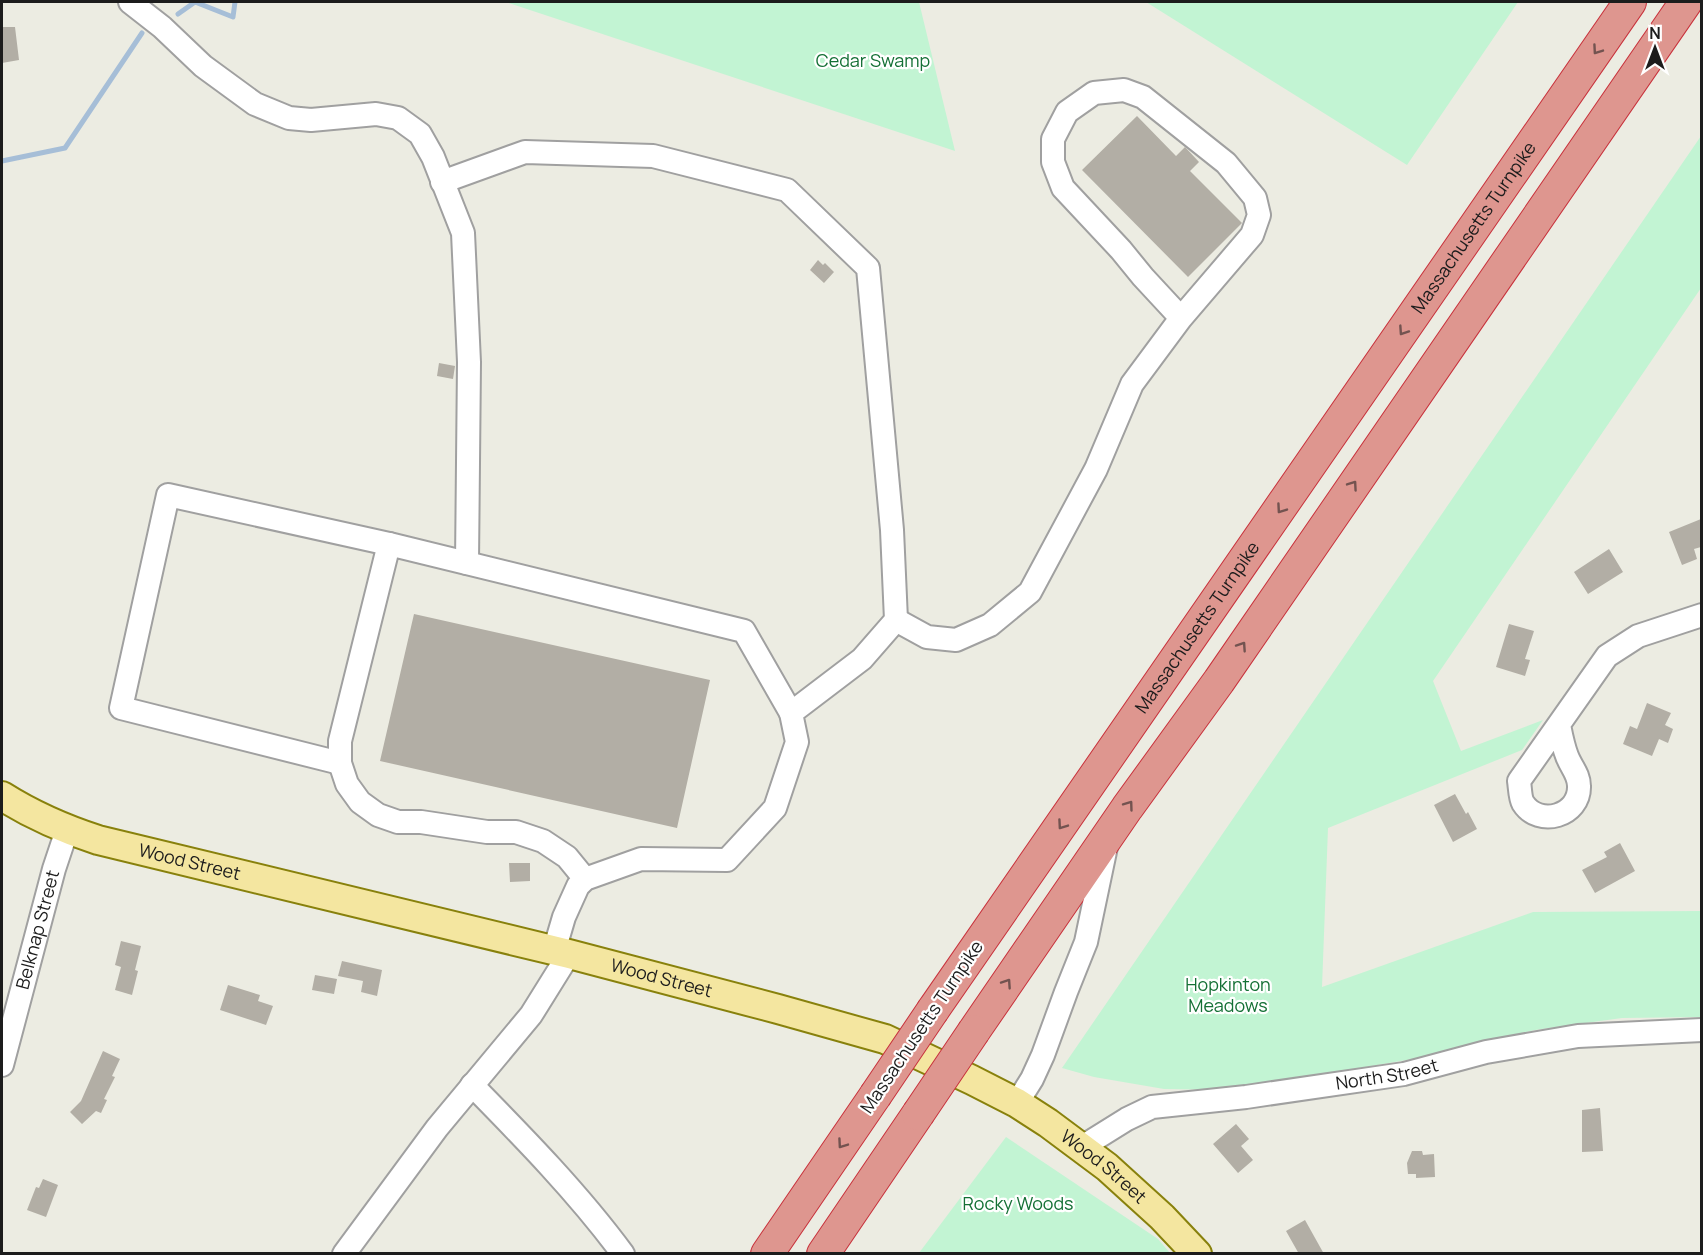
<svg xmlns="http://www.w3.org/2000/svg" width="1703" height="1255" font-family="Manrope,sans-serif">
<style>
.park{fill:#c2f4d3}
.lines{fill:none;stroke-linecap:round;stroke-linejoin:round}
.stream{stroke:#a6bed7;stroke-width:5}
.building{fill:#b2aea5}
.minor-casing{stroke:#a0a0a0;stroke-width:26}
.major-casing{stroke:#88810c;stroke-width:32}
.highway-casing{stroke:#c8323c;stroke-width:34}
.minor{stroke:#fff;stroke-width:22}
.major{stroke:#f4e6a0;stroke-width:28}
.highway{stroke:#de968f;stroke-width:32}
.highway-bridge-casing{stroke:#c8323c;stroke-width:34;stroke-linecap:butt}
.highway-bridge{stroke:#de968f;stroke-width:32}
.oneway{stroke:#735350}
.labels{text-anchor:middle;stroke-width:4.5;stroke-linejoin:round;paint-order:stroke}
.park-label{font-size:18px;fill:#147035;stroke:#fff}
.street-label{font-size:18px;fill:#1c1c1c;stroke:#fff}
</style>
<rect width="100%" height="100%" fill="#ecece2"/>
<path class="park" d="M 506,2 L 919,2 L 955,151 L 922,140 Z
M 1146,2 L 1518,2 L 1407,165 Z
M 1701,136 L 1701,288 L 1433,681 L 1461,751 L 1543,720 L 1522,750 L 1328,828 L 1322,987 L 1533,912 L 1701,911 L 1701,1017 L 1622,1018 L 1535,1030 L 1480,1042 L 1418,1058 L 1233,1090 L 1164,1089 L 1094,1077 L 1062,1068 Z
M 1006,1137 L 1158,1239 L 1170,1253 L 919,1253 Z"/>
<g class="lines">
<path class="stream" d="M 178,14 L 195,2 L 233,17 L 235,2
M 2,161 L 65,148 L 142,33"/>
</g>
<path class="building" d="M 2,27 L 15,27 L 19,60 L 2,63 Z
M 1137,116 L 1176,156 L 1185,147 L 1199,162 L 1190,171 L 1242,223 L 1188,277 L 1082,170 Z
M 818,260 L 823,265 L 825,263 L 834,272 L 824,283 L 810,270 Z
M 439,363 L 455,366 L 453,379 L 437,376 Z
M 1701,519 L 1701,547 L 1694,549 L 1697,559 L 1682,565 L 1669,532 Z
M 1609,549 L 1623,572 L 1588,594 L 1574,572 Z
M 414,614 L 710,680 L 677,828 L 380,761 Z
M 1509,624 L 1534,631 L 1525,659 L 1530,660 L 1525,676 L 1496,667 Z
M 1647,703 L 1671,713 L 1665,725 L 1673,729 L 1668,743 L 1659,739 L 1652,756 L 1623,744 L 1630,726 L 1637,729 Z
M 1455,794 L 1466,814 L 1468,812 L 1477,829 L 1453,842 L 1434,805 Z
M 1620,843 L 1635,871 L 1595,893 L 1582,870 L 1607,857 L 1604,852 Z
M 509,863 L 530,863 L 530,881 L 510,882 Z
M 121,941 L 141,946 L 135,970 L 138,971 L 132,995 L 115,990 L 121,967 L 115,965 Z
M 342,961 L 382,970 L 377,996 L 361,992 L 363,981 L 338,976 Z
M 315,975 L 337,979 L 334,994 L 312,990 Z
M 228,985 L 260,995 L 258,1001 L 273,1006 L 266,1025 L 220,1010 Z
M 103,1051 L 120,1059 L 112,1076 L 115,1077 L 104,1099 L 107,1100 L 101,1113 L 96,1111 L 82,1124 L 70,1112 L 81,1101 Z
M 1600,1108 L 1603,1151 L 1582,1152 L 1582,1110 Z
M 1236,1124 L 1249,1139 L 1241,1146 L 1253,1160 L 1238,1173 L 1213,1144 Z
M 1412,1151 L 1422,1151 L 1423,1155 L 1434,1154 L 1435,1177 L 1416,1178 L 1416,1174 L 1408,1174 L 1407,1163 Z
M 43,1179 L 58,1185 L 46,1217 L 27,1210 L 36,1187 L 39,1188 Z
M 1305,1220 L 1324,1254 L 1299,1254 L 1286,1231 Z"/>
<g class="lines">
<g class="minor-casing">
<g id="minor">
<path d="M 130,2 L 162,27 L 203,66 L 255,104 L 289,118 L 311,120 L 376,114 L 398,118 L 420,134 L 433,157 L 463,233 L 469,362 L 467,563"/>
<path d="M 442,182 L 525,152 L 653,156 L 787,190 L 868,268 L 892,530 L 896,620 L 862,659 L 791,713 L 797,742 L 775,808 L 727,860 L 641,859 L 585,879 L 578,886 L 564,917 L 554,951"/>
<path d="M 896,620 L 927,637 L 956,640 L 990,625 L 1030,592 L 1096,469 L 1132,384 L 1181,318 L 1143,277 L 1121,250 L 1063,188 L 1053,162 L 1053,139 L 1067,112 L 1094,93 L 1124,90 L 1143,97 L 1226,163 L 1255,198 L 1259,215 L 1252,235 L 1181,318"/>
<path d="M 1559,725 C 1561,735 1563,746 1567,756 C 1571,767 1579,774 1579,786 C 1580,816 1539,828 1523,803 C 1520,798 1520,787 1519,781 L 1607,656 L 1638,636 L 1702,615"/>
<path d="M 340,763 L 121,708 L 168,495 L 389,544"/>
<path d="M 585,879 L 567,857 L 543,841 L 516,832 L 487,832 L 421,822 L 398,822 L 378,815 L 360,802 L 347,784 L 340,763 L 340,741 L 389,544 L 744,631 L 791,713"/>
<path id="s1" d="M 2,1065 L 54,869 L 67,830"/>
<path d="M 472,1085 C 524,1138 578,1193 623,1254"/>
<path d="M 1017,1103 L 1032,1079 L 1043,1055 L 1066,992 L 1086,942 L 1107,842"/>
<path id="s2" d="M 1082,1147 L 1127,1119 L 1152,1107 L 1246,1097 L 1404,1074 L 1486,1052 L 1578,1036 L 1702,1030"/>
<path d="M 344,1254 L 437,1128 L 531,1015 L 569,954"/>
</g>
</g>
<g class="major-casing">
<g id="major">
<path id="s3" d="M 2,796 C 32,815 64,829 98,840 L 569,954 L 778,1009 L 885,1039 L 972,1080 L 1017,1103 L 1048,1123 L 1107,1167 L 1162,1217 L 1197,1254"/>
</g>
</g>
<g class="highway-casing">
<g id="highway">
<path id="s4" d="M 933,1010 L 1630,2"/>
<path d="M 974,1031 L 1127,808 L 1219,681 L 1686,2"/>
<path d="M 767,1254 L 875,1096"/>
<path d="M 823,1254 L 918,1114"/>
</g>
</g>
<use href="#minor" class="minor"/>
<use href="#major" class="major"/>
<use href="#highway" class="highway"/>
<g class="highway-bridge-casing">
<path id="highway-bridge" d="M 875,1096 L 933,1010
M 918,1114 L 974,1031"/>
</g>
<use href="#highway-bridge" class="highway-bridge"/>
</g>
<defs><path id="oneway-chevron" d="M-2-3.5L2.5 0L-2 3.5" fill="none" stroke-width="1.6" stroke-linecap="round" stroke-linejoin="round" transform="scale(1.5)"/></defs>
<g class="oneway">
<use href="#oneway-chevron" transform="translate(1597 50) rotate(125)"/>
<use href="#oneway-chevron" transform="translate(1403 331) rotate(124)"/>
<use href="#oneway-chevron" transform="translate(1353 485) rotate(-55)"/>
<use href="#oneway-chevron" transform="translate(1281 509) rotate(125)"/>
<use href="#oneway-chevron" transform="translate(1242 646) rotate(-56)"/>
<use href="#oneway-chevron" transform="translate(1129 805) rotate(-54)"/>
<use href="#oneway-chevron" transform="translate(1062 825) rotate(125)"/>
<use href="#oneway-chevron" transform="translate(1007 983) rotate(-56)"/>
<use href="#oneway-chevron" transform="translate(842 1144) rotate(125)"/>
</g>
<g class="labels">
<g class="park-label">
<text x="873" y="67">Cedar Swamp</text>
<text x="1228" y="991">Hopkinton<tspan x="1228" dy="21">Meadows</tspan></text>
<text x="1018" y="1210">Rocky Woods</text>
</g>
<g class="street-label">
<text dy="6" stroke="none"><textPath href="#s4" startOffset="951">Massachusetts Turnpike</textPath></text>
<text dy="6" stroke="none"><textPath href="#s4" startOffset="465">Massachusetts Turnpike</textPath></text>
<text dy="6" stroke="none"><textPath href="#s3" startOffset="200">Wood Street</textPath></text>
<text dy="6" stroke="none"><textPath href="#s1" startOffset="140">Belknap Street</textPath></text>
<text dy="6" stroke="none"><textPath href="#s3" startOffset="686">Wood Street</textPath></text>
<text transform="translate(922 1027) rotate(-56)" y="6">Massachusetts Turnpike</text>
<text dy="6" stroke="none"><textPath href="#s2" startOffset="318">North Street</textPath></text>
<text dy="6" stroke="none"><textPath href="#s3" startOffset="1172">Wood Street</textPath></text>
</g>
</g>
<rect width="1703" height="1255" fill="none" stroke="#1c1c1c" stroke-width="6"/>
<g transform="translate(1655 48)" stroke="#ffffff" stroke-width="4.5" paint-order="stroke">
<path d="M0-4.5L10 22L0 15L-10 22Z" fill="#1c1c1c"/>
<text y="-9" font-size="16" font-weight="bold" text-anchor="middle" fill="#1c1c1c">N</text>
</g>
</svg>
